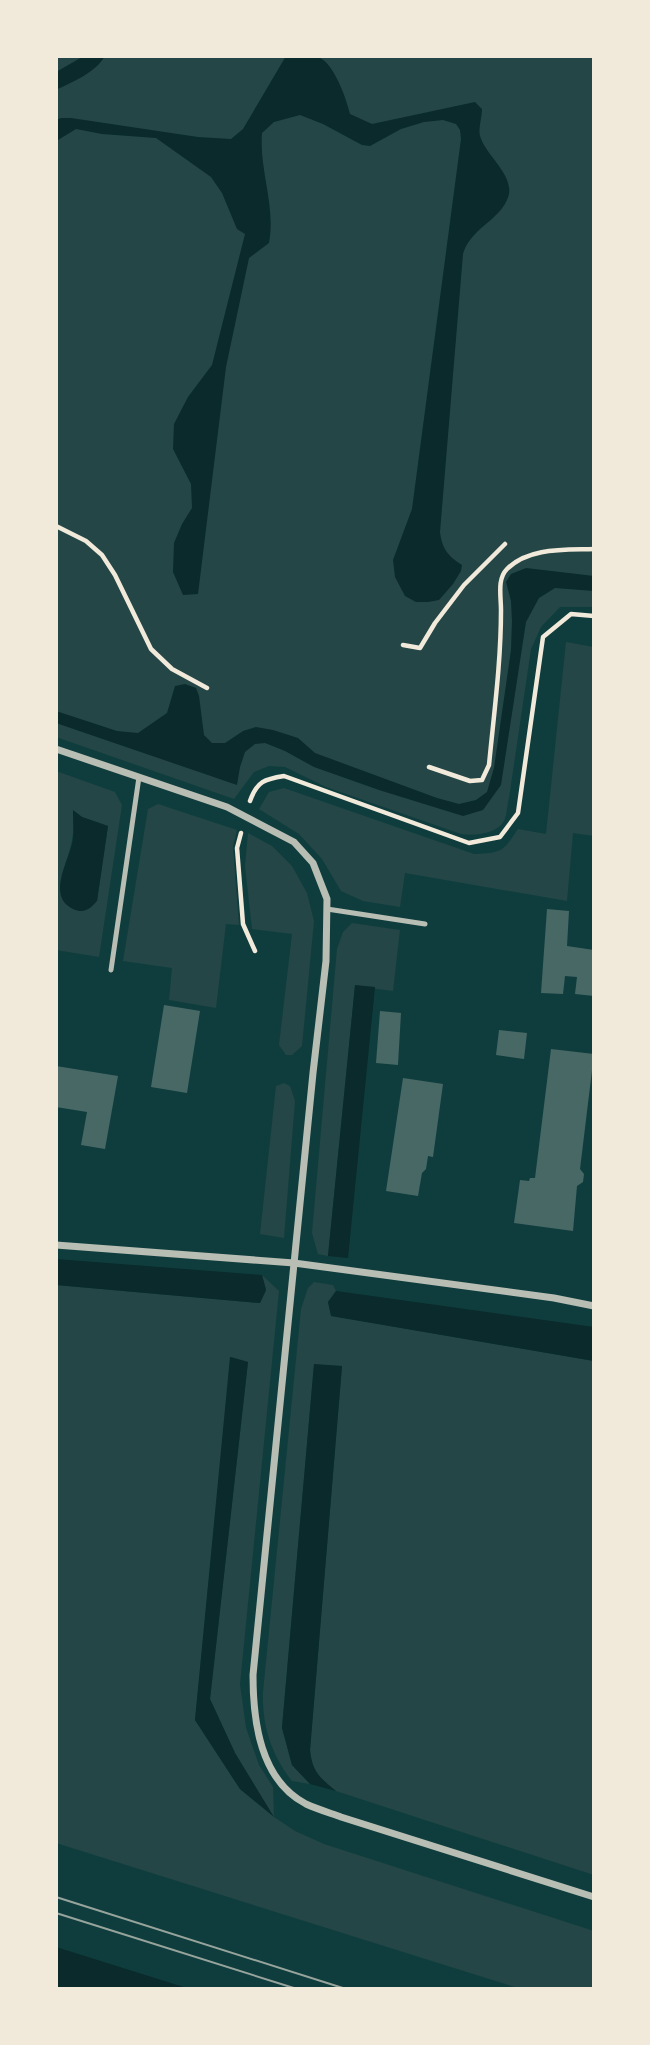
<svg xmlns="http://www.w3.org/2000/svg" width="650" height="2045" font-family="Barlow,sans-serif">
<style>
.green{fill:#244646;fill-rule:evenodd}
.water{fill:#0a2a2b}
.building{fill:#486865}
.lines{fill:none;stroke-linecap:round;stroke-linejoin:round}
.path{stroke:#f1e9da;stroke-width:4.5}
.service{stroke:#b8beb3;stroke-width:5}
.minor{stroke:#b8beb3;stroke-width:7}
.tram{stroke:#97a49c;stroke-width:2}
</style>
<rect width="100%" height="100%" fill="#0f3d3e"/>
<path class="green" d="M 56,56 L 594,56 L 594,607 L 560,607 L 541,627 L 531,649 L 509,798 C 507,805 507,815 504,821 C 497,834 474,836 461,834 L 326,787 L 285,767 L 269,766 L 254,772 L 234,799 L 56,737 Z
M 566,642 L 594,647 L 594,836 L 573,833 L 567,901 L 405,873 L 400,907 L 363,901 L 341,891 L 322,859 L 299,834 L 259,809 L 269,792 L 284,788 L 474,854 C 501,853 503,852 518,829 L 546,834 Z
M 56,771 L 115,792 L 122,805 L 99,957 L 56,950 ZM 73,811 L 82,817 L 108,826 L 97,901 L 73,909 C 47,891 69,863 72,840 C 74,831 73,820 73,811 Z
M 158,804 L 237,830 L 233,846 L 239,925 L 226,924 L 216,1008 L 169,1000 L 172,968 L 123,961 L 148,809 Z
M 248,833 L 272,846 L 292,866 L 307,893 L 314,921 L 302,1046 L 292,1055 L 286,1055 L 279,1045 L 292,934 L 252,929 L 245,866 Z
M 352,923 L 400,930 L 393,991 L 355,986 L 328,1256 L 318,1254 L 312,1233 L 337,949 L 343,932 Z
M 284,1083 L 290,1086 L 295,1101 L 284,1238 L 260,1234 L 276,1086 Z
M 262,1275 L 279,1291 L 240,1684 L 246,1728 L 259,1765 L 273,1787 L 274,1817 L 295,1831 L 324,1844 L 594,1931 L 594,1989 L 521,1989 L 56,1843 L 56,1285 L 260,1303 L 266,1290 ZM 231,1357 L 248,1362 L 210,1699 L 235,1753 L 272,1815 L 240,1789 L 195,1720 Z
M 314,1282 L 333,1285 L 336,1291 L 328,1302 L 332,1316 L 594,1361 L 594,1875 L 336,1791 C 320,1778 312,1772 310,1750 L 342,1366 L 314,1365 L 282,1727 L 292,1765 L 310,1784 L 292,1781 C 271,1754 262,1726 263,1692 L 301,1309 L 308,1288 Z"/>
<path class="water" d="M 84,56 L 105,56 C 95,73 74,81 56,90 L 56,72 Z
M 286,56 C 296,56 306,54 315,56 C 333,59 346,98 350,114 L 372,124 L 475,102 L 482,109 C 482,118 478,128 480,136 C 486,157 518,177 507,200 C 497,222 471,228 463,254 L 440,532 C 442,549 448,556 462,565 L 461,571 L 453,584 L 439,600 L 428,602 L 416,602 L 405,596 L 395,577 L 393,560 L 412,509 L 461,139 L 460,130 L 456,124 L 443,120 L 424,122 L 401,129 L 370,146 L 362,145 L 323,124 L 300,115 L 274,122 L 262,133 C 259,170 276,206 269,243 L 249,258 L 226,367 L 198,594 L 183,595 L 173,572 L 174,543 L 182,524 L 192,508 L 191,484 L 173,449 L 174,424 L 188,397 L 212,365 L 245,234 L 237,229 L 222,193 L 211,177 L 156,138 L 102,134 L 76,129 L 58,140 L 56,145 L 56,120 L 61,118 L 71,118 L 198,137 L 231,139 L 243,129 Z
M 526,568 L 594,576 L 594,591 L 555,588 L 539,598 L 526,622 L 501,785 L 483,810 L 463,816 L 379,790 L 314,767 L 285,751 L 265,743 L 255,744 L 245,752 L 240,767 L 237,785 L 56,723 L 56,711 L 117,731 L 138,733 L 167,713 L 175,686 L 185,684 L 196,688 L 199,696 L 204,735 L 212,743 L 225,743 L 243,731 L 256,727 L 273,730 L 298,738 L 315,753 L 437,798 L 459,804 L 476,800 L 487,792 L 494,768 L 511,650 L 512,621 L 511,601 L 506,582 L 511,574 Z
M 73,810 L 82,817 L 108,826 L 97,901 C 90,909 84,914 73,909 C 45,896 71,859 73,838 C 74,829 73,819 73,810 Z
M 355,985 L 375,987 L 348,1258 L 328,1256 Z
M 56,1259 L 262,1275 L 266,1290 L 260,1303 L 56,1285 Z
M 336,1291 L 594,1327 L 594,1361 L 331,1316 L 328,1302 Z
M 230,1357 L 248,1362 L 210,1699 L 235,1753 L 274,1817 L 240,1789 L 195,1720 Z
M 314,1364 L 342,1366 L 310,1750 C 312,1772 320,1778 336,1791 L 310,1784 L 292,1765 L 282,1728 Z
M 56,1947 L 190,1989 L 56,1989 Z"/>
<path class="building" d="M 547,909 L 569,911 L 567,946 L 594,950 L 594,996 L 575,994 L 577,977 L 565,976 L 563,994 L 541,993 Z
M 164,1005 L 200,1011 L 187,1093 L 151,1087 Z
M 380,1011 L 401,1013 L 398,1065 L 376,1063 Z
M 499,1030 L 527,1033 L 524,1059 L 496,1055 Z
M 551,1049 L 594,1054 L 580,1169 L 584,1174 L 583,1182 L 577,1186 L 573,1231 L 514,1223 L 520,1180 L 529,1181 L 530,1178 L 535,1178 Z
M 56,1066 L 118,1076 L 105,1149 L 81,1145 L 87,1112 L 56,1107 Z
M 403,1078 L 443,1084 L 433,1157 L 428,1156 L 426,1169 L 422,1173 L 418,1196 L 386,1191 Z"/>
<g class="lines">
<path class="path" d="M 56,526 L 86,541 L 102,555 L 115,575 L 151,649 L 172,669 L 207,688
M 403,645 L 420,648 L 435,623 L 464,585 L 505,544
M 429,767 L 470,781 L 482,780 L 489,765 C 494,713 501,662 501,610 C 501,596 497,579 507,569 C 529,547 565,550 594,549
M 250,801 C 257,781 265,779 284,776 L 469,843 L 500,837 L 518,813 L 543,637 L 571,614 L 594,616
M 241,833 L 237,848 L 243,924 L 255,951"/>
<path class="service" d="M 327,909 L 425,924
M 111,970 L 139,777"/>
<path class="minor" d="M 56,749 L 227,807 L 294,842 L 313,863 L 327,899 L 326,961 L 313,1073 L 253,1675 C 253,1721 260,1780 306,1804 C 317,1809 330,1813 341,1817 L 594,1897
M 56,1245 L 294,1263 L 554,1298 L 594,1306"/>
<path class="tram" d="M 56,1897 L 346,1989
M 56,1913 L 297,1989"/>
</g>
<rect width="650" height="2045" fill="none" stroke="#f1e9da" stroke-width="116"/>
</svg>
